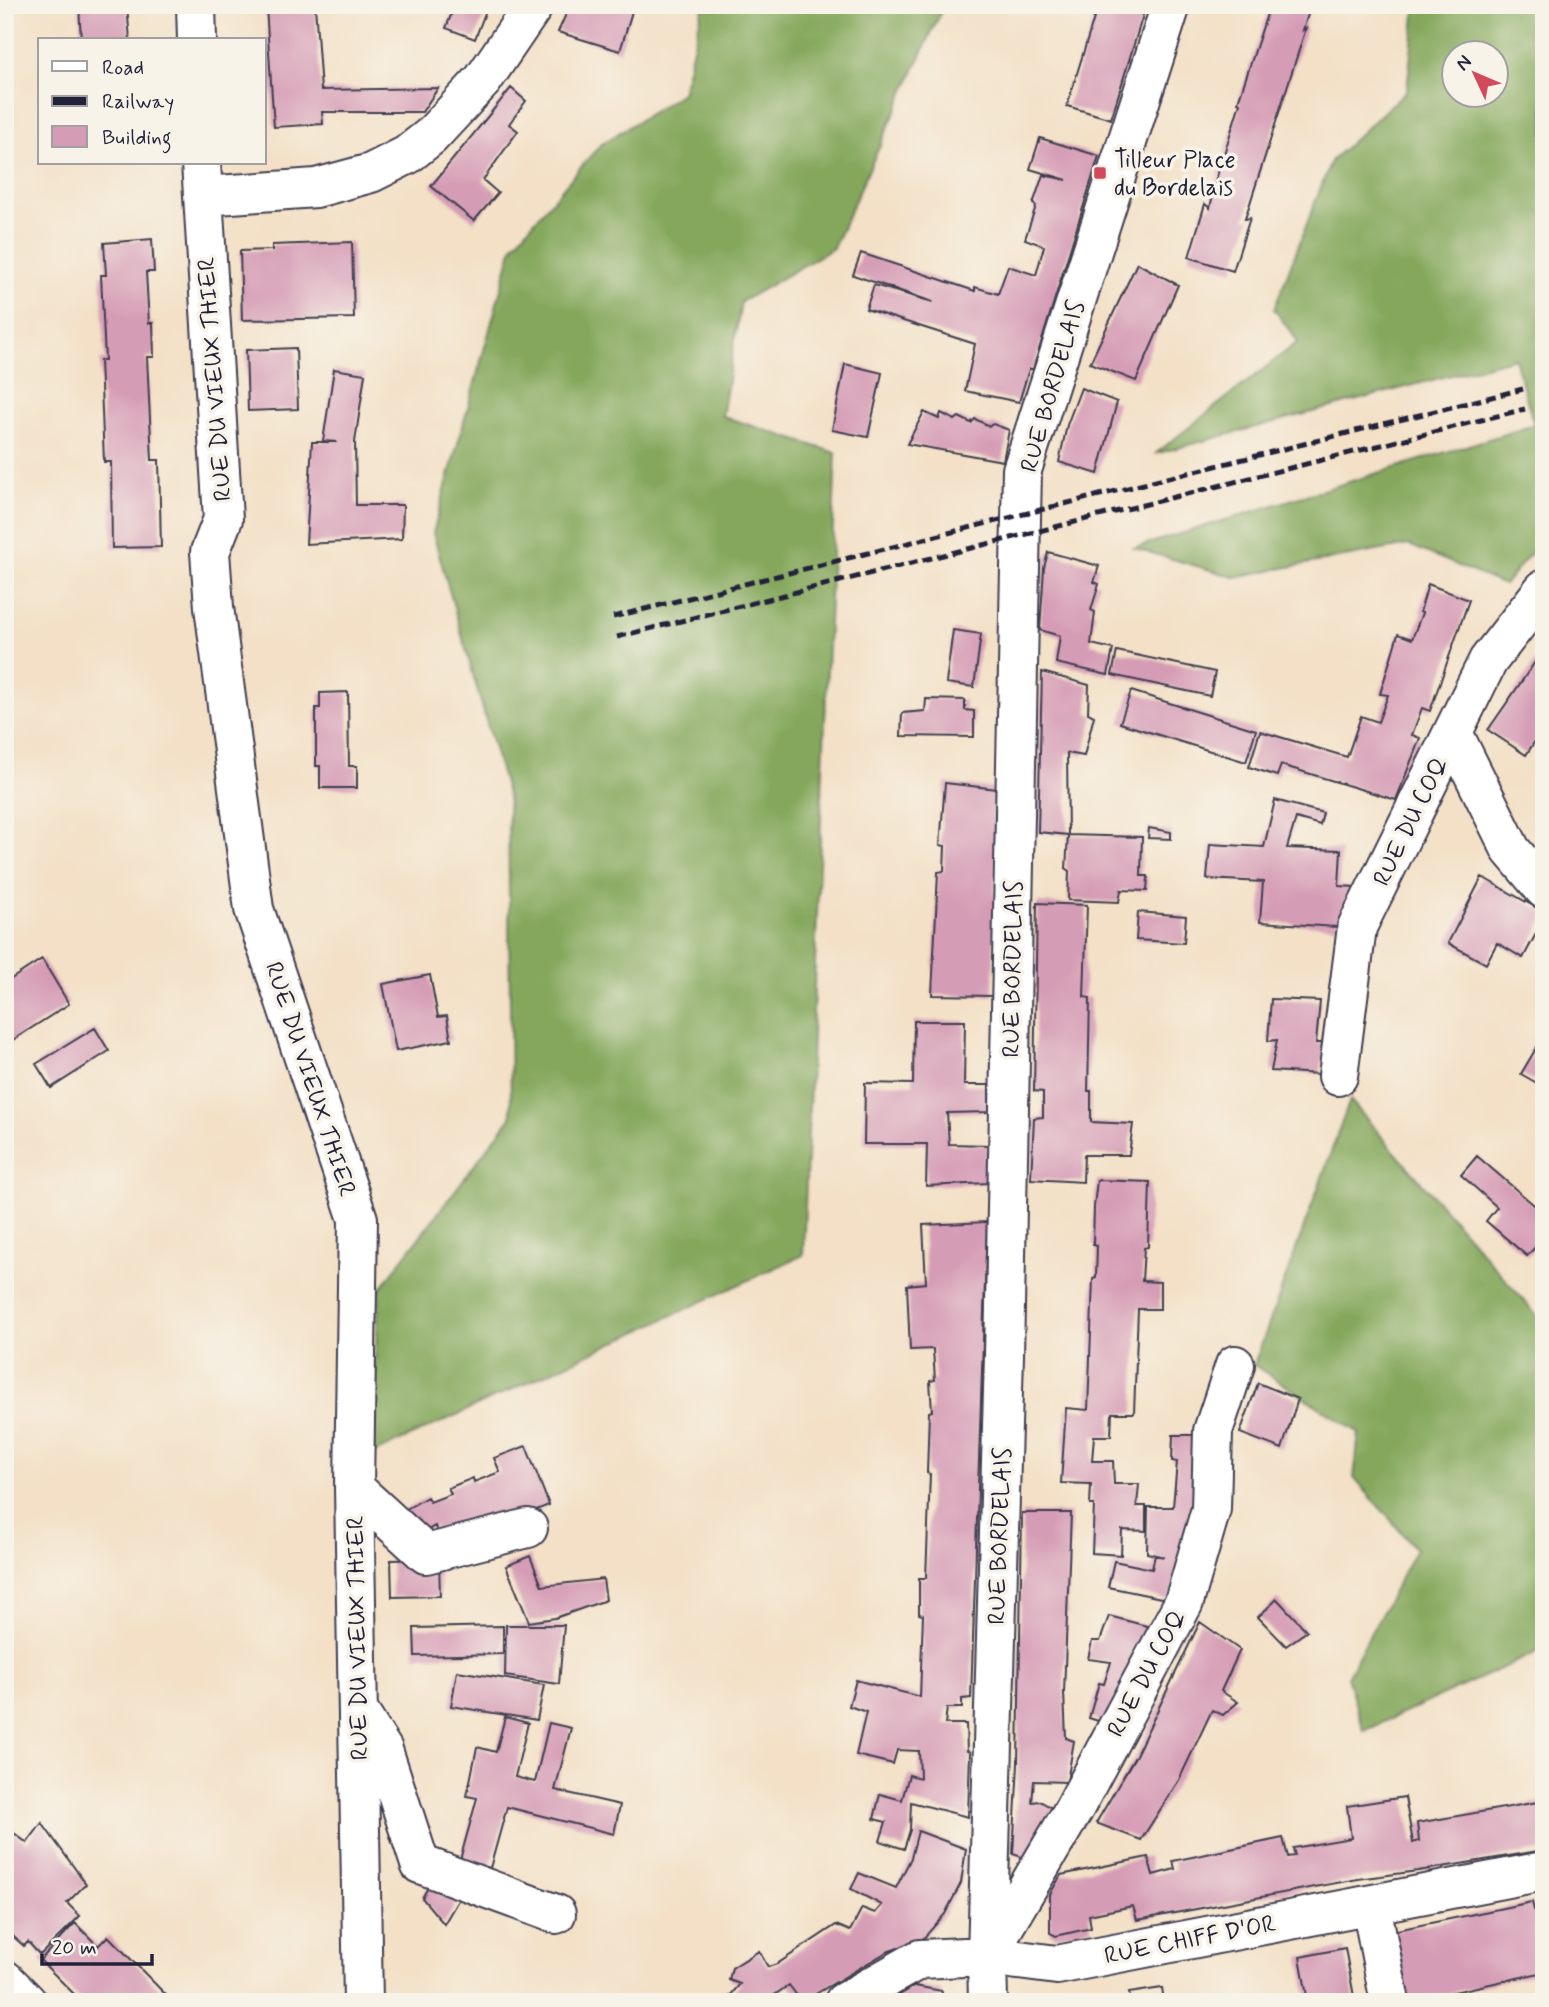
<svg xmlns="http://www.w3.org/2000/svg" width="1549" height="2007" font-family="Mynerve,sans-serif">
<style>
.forest{fill:#84a75c;stroke:#53644c;stroke-width:2;fill-rule:evenodd}
.building{fill:#d59cb5}
.lines{fill:none;stroke-linecap:round;stroke-linejoin:round}
.minor-casing{stroke:#413e50;stroke-width:42}
.minor{stroke:#fff;stroke-width:38}
.rail{stroke:#22223b;stroke-width:5;stroke-dasharray:10 5;stroke-linecap:butt}
.poi-dot{fill:#d1495b;stroke:#f7f3e8;stroke-width:2.5}
.labels{text-anchor:middle;stroke-width:7;stroke-linejoin:round;paint-order:stroke}
.poi-label{font-size:24px;fill:#22223b;stroke:#f7f3e8;text-anchor:start}
.street-label{font-size:24px;fill:#22223b;stroke:#f7f3e8}
</style>
<rect width="100%" height="100%" fill="#f7f3e8"/>
<filter id="ink" filterUnits="userSpaceOnUse"><feTurbulence type="fractalNoise" baseFrequency=".0143" numOctaves="2"/><feDisplacementMap in="SourceGraphic" scale="14" xChannelSelector="R" yChannelSelector="G"/><feConvolveMatrix kernelMatrix="1 2 1 2 8 2 1 2 1" color-interpolation-filters="sRGB"/></filter>
<filter id="wash" filterUnits="userSpaceOnUse"><feTurbulence type="fractalNoise" baseFrequency=".00686" numOctaves="4" result="noise"/><feDisplacementMap in="SourceGraphic" scale="28" xChannelSelector="R" yChannelSelector="G"/><feGaussianBlur stdDeviation="1.57" result="paint"/><feColorMatrix in="noise" values="0 0 0 0 0 0 0 0 0 0 0 0 0 0 0 0 0 1.4 0 .05"/><feComposite in="paint" operator="in"/></filter>
<g filter="url(#wash)">
<rect width="100%" height="100%" fill="#f3e0c6"/>
<path class="forest" d="M 701,5 L 944,5 L 833,248 L 741,302 L 722,416 L 836,453 L 803,1255 L 368,1456 L 380,1289 L 511,1117 L 508,798 L 433,533 L 513,246 L 600,145 L 682,93 L 703,7 Z
M 1416,5 L 1544,5 L 1544,537 L 1504,585 L 1409,545 L 1234,577 L 1134,548 L 1534,425 L 1515,358 L 1155,454 L 1298,342 L 1274,309 L 1331,161 L 1407,90 ZM 1454,52 L 1496,52 L 1496,94 L 1454,94 Z
M 1350,1100 L 1544,1324 L 1544,1649 L 1364,1731 L 1347,1677 L 1416,1549 L 1354,1478 L 1359,1433 L 1254,1365 Z"/>
<g id="blocks">
<path class="building" d="M 79,5 L 127,5 L 130,40 L 81,40 Z
M 315,5 L 321,90 L 438,88 L 422,112 L 322,112 L 323,124 L 274,127 L 266,7 Z
M 455,5 L 488,5 L 475,39 L 446,28 Z
M 570,5 L 625,5 L 633,8 L 620,51 L 558,32 Z
M 1098,5 L 1146,5 L 1111,119 L 1067,106 Z
M 1270,5 L 1311,5 L 1303,30 L 1306,28 L 1245,219 L 1250,218 L 1233,271 L 1189,257 L 1205,204 L 1210,208 L 1218,173 L 1240,103 L 1238,102 Z
M 511,88 L 526,101 L 509,124 L 518,131 L 483,180 L 498,193 L 474,221 L 431,186 Z
M 1040,138 L 1099,156 L 1033,369 L 1029,369 L 1019,402 L 965,391 L 975,344 L 866,309 L 874,285 L 933,302 L 853,275 L 861,253 L 975,291 L 975,287 L 998,294 L 1008,266 L 1036,275 L 1044,246 L 1025,239 L 1036,206 L 1033,204 L 1043,175 L 1067,180 L 1030,169 Z
M 152,239 L 154,272 L 146,272 L 149,323 L 153,323 L 154,357 L 147,357 L 152,460 L 159,460 L 161,547 L 112,548 L 111,462 L 104,462 L 100,360 L 105,360 L 101,275 L 106,275 L 104,243 Z
M 352,242 L 354,318 L 242,320 L 240,251 L 272,250 L 272,245 Z
M 1137,263 L 1178,285 L 1136,381 L 1090,363 Z
M 296,348 L 298,409 L 248,411 L 246,350 Z
M 845,364 L 882,373 L 868,437 L 832,430 Z
M 334,369 L 365,374 L 355,442 L 356,505 L 403,505 L 402,539 L 306,544 L 312,442 L 337,442 L 323,441 Z
M 1081,388 L 1117,402 L 1098,474 L 1059,462 L 1067,425 Z
M 924,412 L 939,419 L 941,413 L 955,420 L 959,417 L 971,423 L 975,419 L 989,426 L 993,424 L 1009,430 L 1003,461 L 907,444 Z
M 1048,552 L 1099,566 L 1094,582 L 1099,584 L 1091,610 L 1095,612 L 1091,644 L 1113,649 L 1108,675 L 1056,663 L 1060,636 L 1040,630 L 1044,568 Z
M 1428,584 L 1469,600 L 1430,711 L 1422,708 L 1412,735 L 1420,738 L 1396,800 L 1281,765 L 1277,776 L 1249,767 L 1260,731 L 1347,757 L 1361,716 L 1378,722 L 1388,695 L 1380,694 L 1398,634 L 1412,639 L 1422,613 L 1420,612 Z
M 953,630 L 981,634 L 974,687 L 946,683 Z
M 1544,649 L 1544,727 L 1526,755 L 1488,730 Z
M 1117,651 L 1215,672 L 1210,696 L 1112,675 Z
M 1042,672 L 1089,685 L 1088,713 L 1094,716 L 1084,756 L 1067,753 L 1068,835 L 1142,837 L 1141,876 L 1148,876 L 1147,891 L 1121,890 L 1119,902 L 1068,900 L 1069,871 L 1066,869 L 1068,835 L 1038,832 Z
M 1131,691 L 1256,730 L 1246,762 L 1120,723 Z
M 348,692 L 349,766 L 357,766 L 357,788 L 320,788 L 320,766 L 316,766 L 316,708 L 320,708 L 320,693 Z
M 926,699 L 965,700 L 965,710 L 974,711 L 974,737 L 901,736 L 902,713 L 925,711 Z
M 945,783 L 997,789 L 993,996 L 932,995 L 938,872 L 944,871 L 945,846 L 940,845 Z
M 1275,800 L 1323,813 L 1320,825 L 1296,818 L 1287,848 L 1341,850 L 1339,886 L 1355,887 L 1337,927 L 1260,922 L 1263,882 L 1207,879 L 1210,844 L 1264,847 Z
M 1149,828 L 1171,832 L 1171,839 L 1148,838 Z
M 1482,877 L 1544,912 L 1544,919 L 1523,958 L 1497,943 L 1486,964 L 1448,943 Z
M 1037,903 L 1087,905 L 1084,997 L 1090,998 L 1088,1091 L 1091,1091 L 1091,1122 L 1133,1124 L 1129,1155 L 1084,1155 L 1083,1182 L 1031,1179 L 1034,1118 L 1043,1117 L 1043,1092 L 1034,1091 Z
M 1138,912 L 1186,916 L 1184,943 L 1136,940 Z
M 42,959 L 69,1004 L 5,1045 L 5,983 Z
M 430,975 L 438,1017 L 447,1016 L 451,1040 L 396,1051 L 383,984 Z
M 1271,999 L 1320,1001 L 1316,1043 L 1327,1043 L 1320,1074 L 1271,1071 L 1277,1040 L 1268,1041 Z
M 914,1021 L 965,1021 L 964,1085 L 989,1085 L 989,1112 L 947,1113 L 949,1144 L 989,1145 L 988,1183 L 926,1186 L 927,1144 L 864,1144 L 865,1083 L 913,1084 Z
M 95,1028 L 109,1051 L 51,1088 L 36,1064 Z
M 1544,1035 L 1544,1087 L 1521,1074 Z
M 1477,1156 L 1534,1205 L 1538,1202 L 1544,1207 L 1544,1242 L 1541,1241 L 1527,1256 L 1486,1221 L 1497,1207 L 1461,1175 Z
M 1097,1180 L 1150,1182 L 1148,1247 L 1144,1248 L 1142,1281 L 1160,1282 L 1160,1309 L 1138,1309 L 1134,1413 L 1112,1413 L 1111,1436 L 1094,1436 L 1092,1461 L 1113,1461 L 1114,1484 L 1139,1484 L 1137,1506 L 1146,1506 L 1146,1531 L 1122,1530 L 1121,1555 L 1092,1553 L 1094,1505 L 1090,1505 L 1091,1484 L 1061,1483 L 1066,1408 L 1088,1410 L 1093,1279 L 1096,1278 L 1097,1246 L 1093,1245 L 1094,1207 Z
M 987,1222 L 971,1698 L 962,1699 L 962,1708 L 947,1708 L 945,1724 L 966,1724 L 967,1751 L 970,1752 L 968,1817 L 911,1802 L 910,1830 L 904,1849 L 880,1841 L 886,1822 L 874,1819 L 880,1794 L 902,1800 L 909,1775 L 920,1778 L 919,1751 L 897,1750 L 893,1764 L 856,1755 L 866,1712 L 849,1706 L 856,1680 L 920,1697 L 923,1615 L 919,1614 L 919,1578 L 926,1578 L 930,1474 L 927,1473 L 929,1412 L 932,1411 L 930,1381 L 935,1380 L 933,1349 L 910,1350 L 907,1285 L 926,1283 L 923,1225 Z
M 1258,1383 L 1298,1399 L 1282,1449 L 1240,1433 Z
M 1173,1435 L 1206,1435 L 1205,1486 L 1171,1600 L 1108,1587 L 1114,1561 L 1152,1569 L 1155,1555 L 1164,1557 L 1147,1553 L 1148,1507 L 1173,1507 L 1177,1462 L 1172,1461 Z
M 526,1446 L 549,1505 L 442,1547 L 435,1526 L 417,1536 L 403,1511 L 427,1497 L 430,1502 L 451,1494 L 448,1488 L 473,1478 L 474,1482 L 500,1472 L 494,1458 Z
M 1022,1513 L 1071,1513 L 1064,1693 L 1066,1738 L 1074,1741 L 1067,1782 L 1034,1781 L 1032,1802 L 1040,1801 L 1062,1814 L 1033,1861 L 1013,1854 L 1018,1764 Z
M 530,1556 L 542,1586 L 603,1579 L 606,1600 L 555,1618 L 529,1622 L 506,1566 Z
M 439,1559 L 440,1596 L 392,1597 L 391,1560 Z
M 1277,1599 L 1307,1631 L 1286,1646 L 1258,1617 Z
M 1109,1616 L 1158,1629 L 1111,1725 L 1089,1718 L 1099,1683 L 1104,1684 L 1111,1662 L 1088,1659 L 1092,1641 L 1100,1641 Z
M 1200,1622 L 1240,1650 L 1221,1691 L 1238,1702 L 1223,1715 L 1212,1710 L 1179,1780 L 1141,1840 L 1096,1823 L 1136,1755 Z
M 506,1625 L 564,1625 L 559,1684 L 505,1676 Z
M 503,1626 L 503,1654 L 415,1656 L 414,1628 Z
M 457,1671 L 544,1685 L 537,1720 L 451,1706 Z
M 505,1717 L 528,1723 L 515,1777 L 535,1782 L 549,1723 L 571,1728 L 555,1790 L 620,1805 L 614,1834 L 507,1807 L 490,1868 L 460,1860 L 477,1798 L 467,1796 L 477,1747 L 496,1752 Z
M 1405,1797 L 1413,1843 L 1419,1841 L 1417,1823 L 1544,1801 L 1544,1850 L 1418,1871 L 1358,1879 L 1137,1920 L 1133,1906 L 1089,1915 L 1091,1928 L 1056,1936 L 1050,1933 L 1050,1894 L 1061,1875 L 1148,1857 L 1153,1875 L 1175,1869 L 1173,1861 L 1283,1838 L 1288,1857 L 1295,1856 L 1293,1848 L 1351,1838 L 1347,1806 Z
M 42,1823 L 86,1884 L 67,1903 L 80,1916 L 40,1955 L 28,1942 L 24,1946 L 5,1929 L 5,1826 L 27,1843 Z
M 918,1831 L 966,1849 L 961,1883 L 945,1914 L 923,1939 L 887,1952 L 802,2002 L 789,1985 L 773,1996 L 788,2002 L 725,2002 L 740,1984 L 729,1980 L 732,1968 L 759,1951 L 768,1967 L 777,1964 L 836,1925 L 850,1931 L 862,1908 L 875,1913 L 882,1905 L 851,1889 L 859,1873 L 896,1888 L 911,1858 Z
M 434,1877 L 463,1892 L 444,1924 L 422,1898 Z
M 1532,1902 L 1544,1950 L 1544,1972 L 1409,2002 L 1392,1931 Z
M 75,1923 L 98,1946 L 108,1936 L 173,2002 L 91,2002 L 89,1999 L 82,2002 L 40,1960 Z
M 1345,1948 L 1355,2002 L 1308,2002 L 1300,1957 Z
M 915,1986 L 942,1991 L 940,2002 L 888,2002 Z
M 1162,1988 L 1164,2002 L 1131,2002 L 1129,1993 Z"/>
</g>
</g>
<g filter="url(#ink)">
<use href="#blocks" fill-opacity="0" stroke="#413e50" stroke-width="2"/>
<g class="lines">
<g class="minor-casing">
<path id="minor" d="M 196,5 L 197,40
M 201,163 L 223,519 L 210,552 L 214,607 L 254,909 L 358,1219 L 354,1488 L 363,2002
M 203,196 L 316,188 L 371,173 L 407,155 L 431,136 L 483,80 L 534,5
M 1453,733 L 1511,850 L 1544,889
M 1338,1076 L 1357,927 L 1488,661 L 1544,589
M 354,1488 L 426,1554 L 528,1528
M 359,1712 L 383,1750 L 420,1864 L 556,1914
M 1371,1905 L 1390,2002
M 988,1954 L 1074,1809 L 1184,1602 L 1211,1509 L 1213,1431 L 1235,1365
M 5,1980 L 27,2002
M 844,2002 L 920,1959 L 987,1956 L 1057,1965 L 1544,1871
M 988,2002 L 987,1956 L 1004,1355 L 1022,470 L 1171,5"/>
</g>
<use href="#minor" class="minor"/>
<path class="rail" d="M 613,617 L 1523,389
M 617,637 L 1525,409"/>
</g>
</g>
<rect class="poi-dot" x="1093" y="166" width="14" height="14" rx="3.5"/>
<g class="labels">
<g class="poi-label">
<text x="1114" y="167">Tilleur Place<tspan x="1114" dy="28">du Bordelais</tspan></text>
</g>
<g class="street-label">
<text transform="translate(214 379) rotate(-94)" y="8">RUE DU VIEUX THIER</text>
<text transform="translate(1052 386) rotate(-74)" y="8">RUE BORDELAIS</text>
<text transform="translate(1410 821) rotate(-64)" y="8">RUE DU COQ</text>
<text transform="translate(1012 969) rotate(-89)" y="8">RUE BORDELAIS</text>
<text transform="translate(311 1079) rotate(72)" y="8">RUE DU VIEUX THIER</text>
<text transform="translate(999 1536) rotate(-88)" y="8">RUE BORDELAIS</text>
<text transform="translate(357 1638) rotate(-91)" y="8">RUE DU VIEUX THIER</text>
<text transform="translate(1146 1673) rotate(-62)" y="8">RUE DU COQ</text>
<text transform="translate(1190 1939) rotate(-11)" y="8">RUE CHIFF D'OR</text>
</g>
</g>
<rect width="1549" height="2007" fill="none" stroke="#f7f3e8" stroke-width="28"/>
<rect x="38" y="38" width="228" height="126" fill="#f7f3e8" stroke="#a29fa3" stroke-width="2"/>
<rect x="52" y="61" width="35" height="10" fill="#ffffff" stroke="#a29fa3" stroke-width="2"/>
<text x="102" y="74" font-size="21" fill="#22223b">Road</text>
<rect x="52" y="96" width="35" height="10" fill="#22223b" stroke="#a29fa3" stroke-width="2"/>
<text x="102" y="108" font-size="21" fill="#22223b">Railway</text>
<rect x="52" y="126" width="35" height="21" fill="#d59cb5" stroke="#a29fa3" stroke-width="2"/>
<text x="102" y="144" font-size="21" fill="#22223b">Building</text>
<g transform="translate(1475 74) rotate(314)"><circle r="33" fill="#f7f3e8" stroke="#a29fa3" stroke-width="2"/>
<path d="M0-5L12 26L0 18L-12 26Z" fill="#d1495b"/>
<text y="-10" font-size="19" font-weight="bold" text-anchor="middle" fill="#22223b">N</text>
</g>
<path d="M42 1954v10h110v-10" fill="none" stroke="#22223b" stroke-width="3.5"/>
<text x="52" y="1954" font-size="21" fill="#22223b" stroke="#f7f3e8" stroke-width="5" paint-order="stroke">20 m</text>
</svg>
